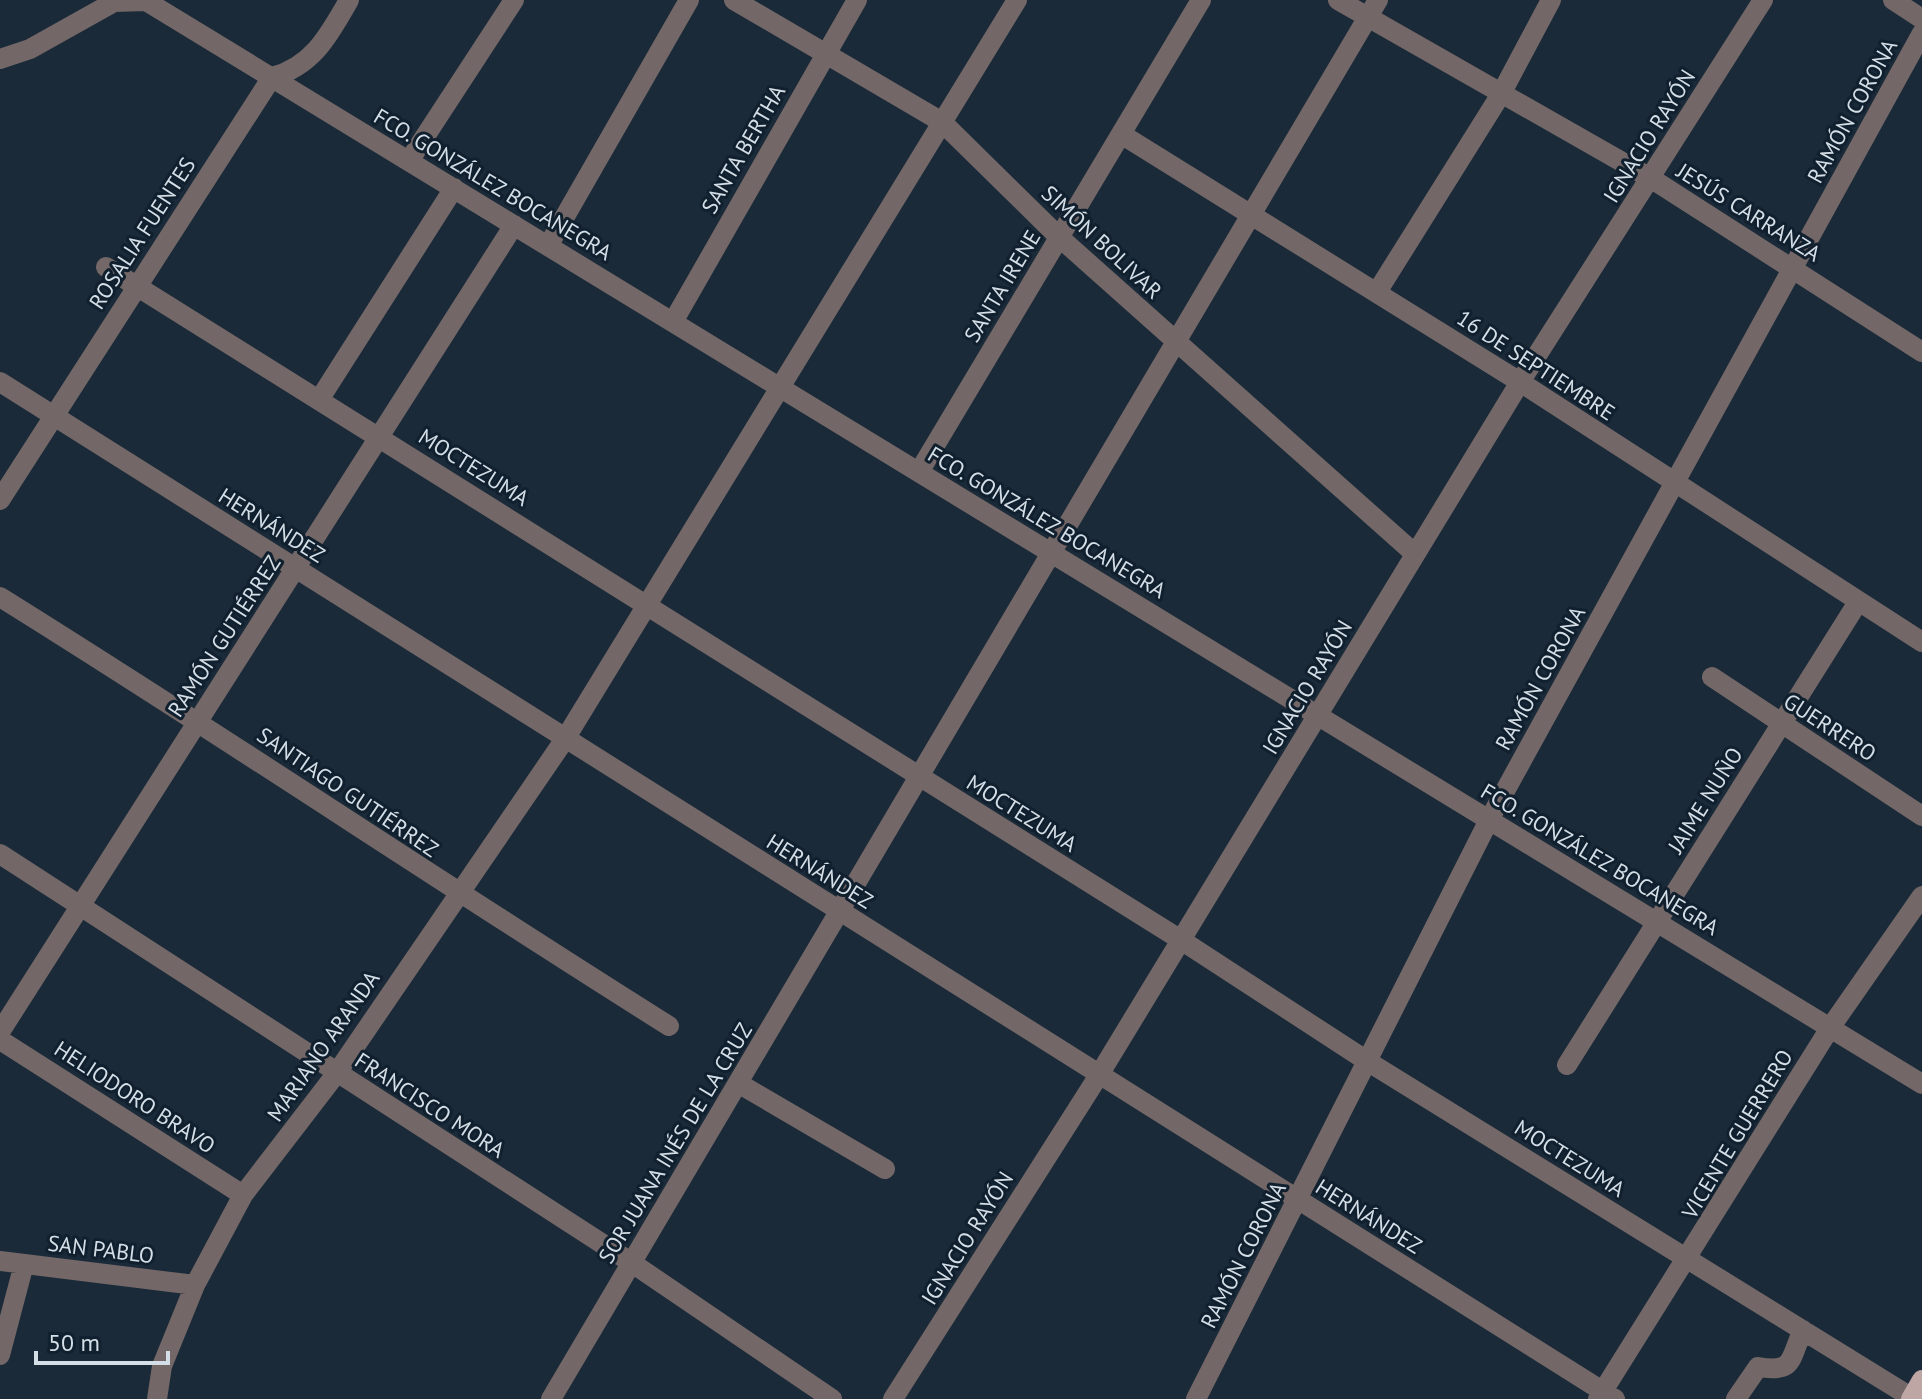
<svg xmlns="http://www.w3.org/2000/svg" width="1922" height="1399" font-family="'PT Sans',sans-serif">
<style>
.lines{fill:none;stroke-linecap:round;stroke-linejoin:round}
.minor{stroke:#736767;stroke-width:20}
.major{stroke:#bea6a5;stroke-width:20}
.labels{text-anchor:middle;stroke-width:6;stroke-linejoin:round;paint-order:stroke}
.street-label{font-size:22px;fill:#d4dee7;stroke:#11202e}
</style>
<rect width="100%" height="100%" fill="#1a2a38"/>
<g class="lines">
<path class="minor" d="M 734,0 L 942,122 L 1059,237 L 1414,553
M 1338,0 L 1652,179 L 1922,352
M 1893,0 L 1922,19
M 146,1 L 1922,1084
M 0,59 L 30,49 L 114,2 L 146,1
M 272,77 C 313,66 329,35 349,0
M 1121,134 L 1520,382 L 1922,642
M 409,161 L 514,0
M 548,246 L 689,0
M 106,267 L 1181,940 L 1367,1061 L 1914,1399
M 1377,292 L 1501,94 L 1551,0
M 673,322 L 857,0
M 0,382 L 1615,1399
M 319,400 L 454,188
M 919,472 L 1201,0
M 0,500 L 272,77
M 0,597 C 225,737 444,885 669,1026
M 1712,677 L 1922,816
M 0,854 L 632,1263 L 832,1399
M 0,1032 L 514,225
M 0,1040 L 243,1195
M 1567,1065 L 1858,602
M 738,1083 L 885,1169
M 0,1261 L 195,1285
M 0,1355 L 24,1264
M 157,1399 L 162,1366 L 195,1285 L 243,1195 L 336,1074 L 565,739 L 1017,0
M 551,1399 L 1378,0
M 893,1399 L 1099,1075 L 1520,382 L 1763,0
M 1196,1399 L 1489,820 L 1922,33
M 1598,1399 L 1830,1028 L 1922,896
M 1736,1399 L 1758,1367 C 1795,1373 1789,1360 1803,1330"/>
<path class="major" d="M 1911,1399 L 1922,1380"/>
</g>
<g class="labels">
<g class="street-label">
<text transform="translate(1852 111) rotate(-61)" y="8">RAMÓN CORONA</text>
<text transform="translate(1649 136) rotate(-58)" y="8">IGNACIO RAYÓN</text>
<text transform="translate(743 149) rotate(-60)" y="8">SANTA BERTHA</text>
<text transform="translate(493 184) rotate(31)" y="8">FCO. GONZÁLEZ BOCANEGRA</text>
<text transform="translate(1749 212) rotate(32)" y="8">JESÚS CARRANZA</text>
<text transform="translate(142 233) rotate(-57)" y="8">ROSALIA FUENTES</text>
<text transform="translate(1102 242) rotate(43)" y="8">SIMÓN BOLIVAR</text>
<text transform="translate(1002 286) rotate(-59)" y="8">SANTA IRENE</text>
<text transform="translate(1536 365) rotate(33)" y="8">16 DE SEPTIEMBRE</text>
<text transform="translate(474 467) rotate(32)" y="8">MOCTEZUMA</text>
<text transform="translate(1047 522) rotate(31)" y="8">FCO. GONZÁLEZ BOCANEGRA</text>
<text transform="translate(272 525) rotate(32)" y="8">HERNÁNDEZ</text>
<text transform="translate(224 636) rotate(-57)" y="8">RAMÓN GUTIÉRREZ</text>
<text transform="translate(1540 678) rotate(-61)" y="8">RAMÓN CORONA</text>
<text transform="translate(1307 687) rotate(-59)" y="8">IGNACIO RAYÓN</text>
<text transform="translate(1830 727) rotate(33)" y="8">GUERRERO</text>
<text transform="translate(348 792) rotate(34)" y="8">SANTIAGO GUTIÉRREZ</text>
<text transform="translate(1705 800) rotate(-58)" y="8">JAIME NUÑO</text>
<text transform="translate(1022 813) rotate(32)" y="8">MOCTEZUMA</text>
<text transform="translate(1600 859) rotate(31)" y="8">FCO. GONZÁLEZ BOCANEGRA</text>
<text transform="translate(820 871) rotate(32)" y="8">HERNÁNDEZ</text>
<text transform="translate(323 1046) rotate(-55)" y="8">MARIANO ARANDA</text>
<text transform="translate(135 1097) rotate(33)" y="8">HELIODORO BRAVO</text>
<text transform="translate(430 1105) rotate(33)" y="8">FRANCISCO MORA</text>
<text transform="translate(1737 1134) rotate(-59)" y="8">VICENTE GUERRERO</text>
<text transform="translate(675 1143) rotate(-59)" y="8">SOR JUANA INÉS DE LA CRUZ</text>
<text transform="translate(1570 1158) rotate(32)" y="8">MOCTEZUMA</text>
<text transform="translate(1369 1216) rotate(32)" y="8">HERNÁNDEZ</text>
<text transform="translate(967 1238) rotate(-58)" y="8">IGNACIO RAYÓN</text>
<text transform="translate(101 1249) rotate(7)" y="8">SAN PABLO</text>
<text transform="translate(1243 1255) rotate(-63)" y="8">RAMÓN CORONA</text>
</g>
</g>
<path d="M36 1351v12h132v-12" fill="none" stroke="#d4dee7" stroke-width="4"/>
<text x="48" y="1351" font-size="24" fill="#d4dee7" stroke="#11202e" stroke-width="6" paint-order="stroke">50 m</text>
</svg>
